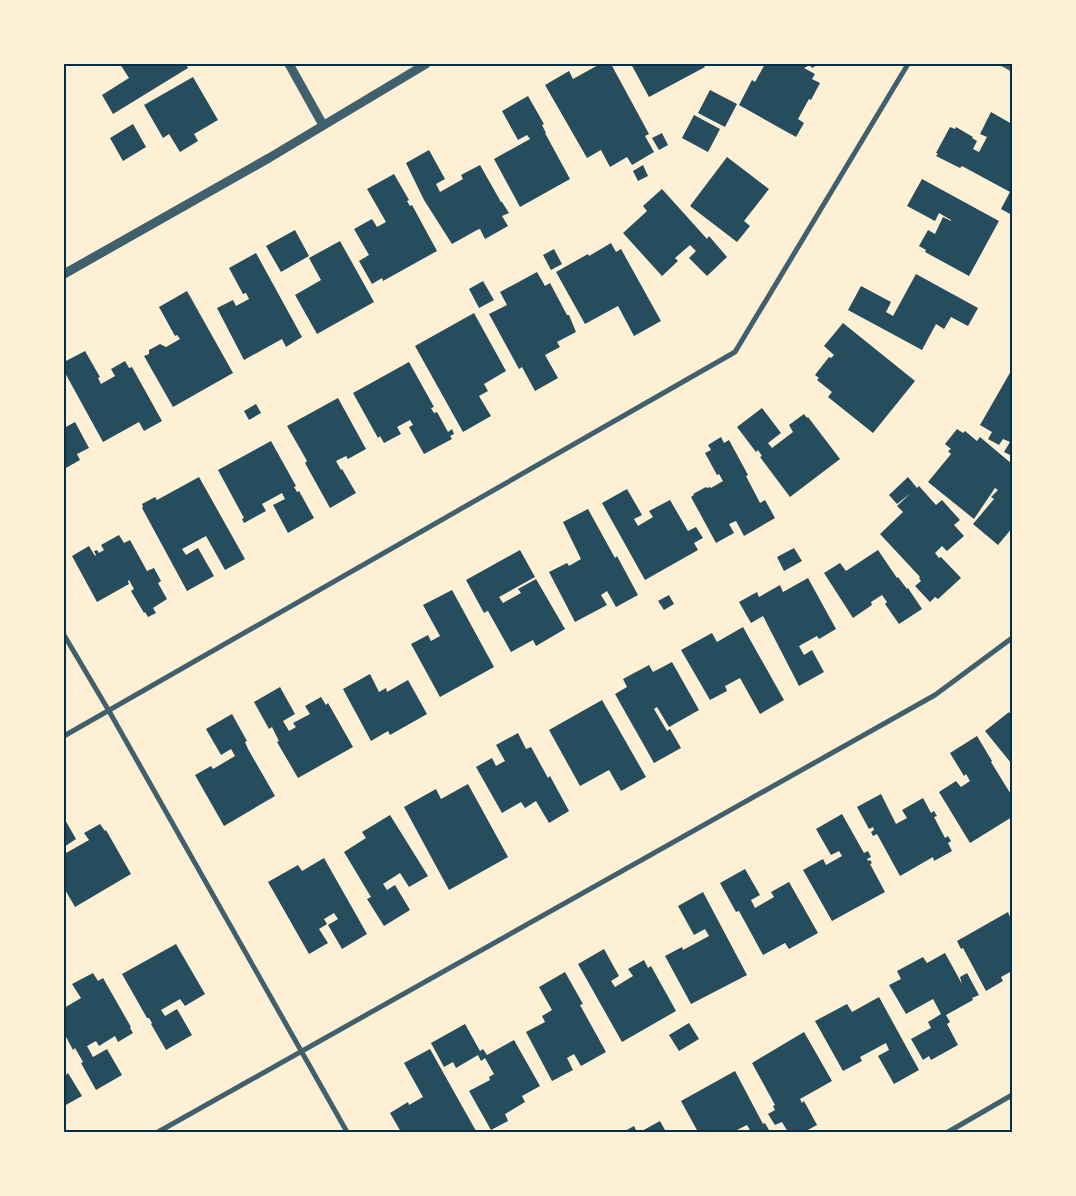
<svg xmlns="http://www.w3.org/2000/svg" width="1076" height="1196" font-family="'Golos Text',sans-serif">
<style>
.building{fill:#264d5e}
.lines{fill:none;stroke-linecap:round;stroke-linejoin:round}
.minor{stroke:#3f606c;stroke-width:5}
.tertiary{stroke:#3f606c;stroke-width:9}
.neatline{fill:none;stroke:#003049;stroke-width:2}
</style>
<rect width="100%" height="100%" fill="#fdf0d5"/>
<path class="building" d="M 120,64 L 186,64 L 188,68 L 113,114 L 102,95 L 129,78 Z
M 600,64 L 611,64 L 649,134 L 645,136 L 654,152 L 632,165 L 627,157 L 610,167 L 601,150 L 587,158 L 545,85 L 569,71 L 573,79 Z
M 631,64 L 703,64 L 705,67 L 649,97 Z
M 765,64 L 819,64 L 812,68 L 810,65 L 804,68 L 815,74 L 812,79 L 820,83 L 811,100 L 809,99 L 798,119 L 804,123 L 796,137 L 739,105 L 752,80 L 755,82 Z
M 193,77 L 218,120 L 194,134 L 198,141 L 180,152 L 169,134 L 163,138 L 144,105 Z
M 710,90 L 737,104 L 725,127 L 698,113 Z
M 528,96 L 544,124 L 542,125 L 546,133 L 545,133 L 570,179 L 520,207 L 494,159 L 530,139 L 527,135 L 518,140 L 502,111 Z
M 991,112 L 1012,124 L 1012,215 L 1001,209 L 1010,192 L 962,166 L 960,168 L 936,156 L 938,154 L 936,153 L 950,127 L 955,129 L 956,127 L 973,137 L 972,138 L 977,141 L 973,149 L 979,152 L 987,137 L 980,134 Z
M 694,115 L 720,129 L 708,152 L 682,138 Z
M 133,124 L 146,147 L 123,161 L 110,138 Z
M 662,133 L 668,145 L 659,150 L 652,138 Z
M 429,150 L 445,179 L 436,184 L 440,192 L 463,179 L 461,175 L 480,165 L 501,202 L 502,202 L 509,213 L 502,216 L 508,226 L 485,239 L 480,229 L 477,230 L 452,244 L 424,200 L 406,163 Z
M 727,157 L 769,189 L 744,221 L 750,226 L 737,242 L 690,206 Z
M 643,165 L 648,176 L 638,181 L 633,171 Z
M 394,174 L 409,200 L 407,201 L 410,206 L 412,205 L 437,251 L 383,281 L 382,278 L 372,284 L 359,261 L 369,255 L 354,229 L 372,219 L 377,227 L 386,222 L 367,189 Z
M 922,179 L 999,221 L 969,276 L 925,252 L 926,250 L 919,246 L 928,230 L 935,234 L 943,217 L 951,221 L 951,220 L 939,213 L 935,221 L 907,206 Z
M 662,189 L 707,239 L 709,236 L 727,257 L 707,276 L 689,258 L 696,251 L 690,245 L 675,258 L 678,261 L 662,276 L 623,233 L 647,211 L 643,206 Z
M 295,230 L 309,256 L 281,272 L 266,246 Z
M 340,241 L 374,302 L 317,334 L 295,295 L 321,280 L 309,258 Z
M 611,243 L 616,252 L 621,249 L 661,321 L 634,336 L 618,306 L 585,324 L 556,272 L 588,254 L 589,256 Z
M 554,249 L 562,264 L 551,270 L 543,255 Z
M 256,253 L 302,337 L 286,347 L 282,339 L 244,360 L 217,308 L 233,300 L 236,306 L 249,299 L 246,293 L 243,294 L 229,268 Z
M 537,272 L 545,286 L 550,283 L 567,315 L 569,315 L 576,332 L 557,342 L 560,347 L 545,355 L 558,378 L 535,391 L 522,367 L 519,369 L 489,314 L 507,305 L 500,292 Z
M 916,274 L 978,308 L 968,326 L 951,317 L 944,329 L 936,324 L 922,350 L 848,310 L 861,286 L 891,302 L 886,312 L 893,316 Z
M 483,281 L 494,300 L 479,308 L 469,289 Z
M 187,291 L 233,373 L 173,407 L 144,356 L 149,354 L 149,350 L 160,344 L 166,347 L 180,339 L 177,335 L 175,336 L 159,307 Z
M 474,313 L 506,371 L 484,384 L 488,391 L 479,396 L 491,416 L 463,432 L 415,346 Z
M 843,323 L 915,381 L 873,433 L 828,397 L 832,392 L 817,380 L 819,378 L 815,375 L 829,357 L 831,358 L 834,355 L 824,346 Z
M 85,351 L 100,377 L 98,378 L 101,384 L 115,376 L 111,369 L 125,361 L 129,368 L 132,367 L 162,421 L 144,431 L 139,422 L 103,442 L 64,371 L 64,362 Z
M 409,362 L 434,407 L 431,408 L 434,413 L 437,412 L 448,432 L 452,429 L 454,434 L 450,436 L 452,439 L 424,454 L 409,427 L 413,425 L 410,420 L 397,427 L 401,434 L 384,443 L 380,436 L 378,438 L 353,393 Z
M 1011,371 L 1012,372 L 1012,456 L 1004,452 L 1010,442 L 1003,439 L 999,445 L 988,439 L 992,432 L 980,425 Z
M 338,398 L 366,449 L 348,459 L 346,456 L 336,461 L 341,470 L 342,469 L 356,493 L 330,508 L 305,463 L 307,461 L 287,426 Z
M 256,404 L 261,413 L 249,420 L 244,411 Z
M 762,408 L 781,433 L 768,443 L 772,448 L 793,432 L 789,425 L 804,414 L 807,418 L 808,417 L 840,459 L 790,497 L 760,457 L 762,456 L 758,450 L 756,452 L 737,427 Z
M 75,422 L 89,448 L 77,454 L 80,460 L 64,469 L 64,428 Z
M 957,429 L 963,433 L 965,431 L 977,441 L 980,437 L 1012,464 L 1012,528 L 998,545 L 973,524 L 994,499 L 991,497 L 998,490 L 995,488 L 974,519 L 928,482 L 951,454 L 948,451 L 951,449 L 945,444 Z
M 721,437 L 724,443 L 729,440 L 748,475 L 746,476 L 760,503 L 765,500 L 775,518 L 744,536 L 736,521 L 729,524 L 734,533 L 716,543 L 691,497 L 694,495 L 693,494 L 706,487 L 707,488 L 710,487 L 711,488 L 723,481 L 719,474 L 717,475 L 705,453 L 711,450 L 708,445 Z
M 271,441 L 296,486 L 294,487 L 297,492 L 299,491 L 314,518 L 288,533 L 273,505 L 285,499 L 282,493 L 262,504 L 266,511 L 244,523 L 242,519 L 244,518 L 218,470 Z
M 199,477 L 245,559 L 225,570 L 206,536 L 182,549 L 186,555 L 198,548 L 214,576 L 187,591 L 142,508 L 143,507 L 142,504 L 155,497 L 157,500 Z
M 908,477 L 917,488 L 919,486 L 936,505 L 942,500 L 960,520 L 954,525 L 964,536 L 947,551 L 942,546 L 935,553 L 939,558 L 941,557 L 961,578 L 938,599 L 935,597 L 930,602 L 915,586 L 921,581 L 919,578 L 920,577 L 880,534 L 903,512 L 897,506 L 911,493 L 897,504 L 889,495 Z
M 627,489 L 642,515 L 634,519 L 638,526 L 653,517 L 649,511 L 670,500 L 688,531 L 696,527 L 703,538 L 694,543 L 698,550 L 645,580 L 602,503 Z
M 588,509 L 615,558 L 617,556 L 638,595 L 616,607 L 607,591 L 601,595 L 607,605 L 575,622 L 549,572 L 567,563 L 569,566 L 581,559 L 563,522 Z
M 119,535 L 124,543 L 130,540 L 147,571 L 154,568 L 161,581 L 158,583 L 167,599 L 153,608 L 156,613 L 148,617 L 145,612 L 144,613 L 131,591 L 134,589 L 129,580 L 128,581 L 129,584 L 97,602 L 72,556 L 89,546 L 95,556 L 96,555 L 94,551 L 97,550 L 99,553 L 104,550 L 101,545 Z
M 794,548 L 802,561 L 784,571 L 777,557 Z
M 520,550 L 535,577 L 499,597 L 503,603 L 521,593 L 518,589 L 536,579 L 565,629 L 536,646 L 533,640 L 511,652 L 488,611 L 489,610 L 484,613 L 466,580 Z
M 878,550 L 897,578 L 898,577 L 907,589 L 908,588 L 922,609 L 899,624 L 885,604 L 887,602 L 882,595 L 871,602 L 872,605 L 853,618 L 824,573 L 840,563 L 846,571 Z
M 808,578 L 836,629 L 819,639 L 817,636 L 799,646 L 804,655 L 812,650 L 824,672 L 799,686 L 763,616 L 751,623 L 739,602 L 757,592 L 759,597 L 780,585 L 783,592 Z
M 452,590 L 494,667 L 440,697 L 411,644 L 428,635 L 431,641 L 440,636 L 423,605 Z
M 669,595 L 674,604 L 664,610 L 658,601 Z
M 743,627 L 784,700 L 760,714 L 740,678 L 725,686 L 727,691 L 710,700 L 681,650 L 712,633 L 717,642 Z
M 672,662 L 699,710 L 669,727 L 657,707 L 654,709 L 667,731 L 670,729 L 681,748 L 654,763 L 615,694 L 627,687 L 623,679 L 649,665 L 653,672 Z
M 370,674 L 379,692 L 386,688 L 387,692 L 408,680 L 427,714 L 390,735 L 388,731 L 371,741 L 343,689 Z
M 280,687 L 295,714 L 283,721 L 289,731 L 296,727 L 293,723 L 310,714 L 305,706 L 321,697 L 326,705 L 328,703 L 353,747 L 298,778 L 277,742 L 279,741 L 272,727 L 269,729 L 254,702 Z
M 602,700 L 646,777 L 621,791 L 609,770 L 580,786 L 549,730 Z
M 1009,712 L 1012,717 L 1012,761 L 1011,763 L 985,731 Z
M 232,714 L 247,741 L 245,742 L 248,749 L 275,796 L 224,826 L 195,775 L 211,766 L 213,769 L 235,756 L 231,749 L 221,755 L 206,729 Z
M 518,733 L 526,749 L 531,747 L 548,778 L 550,776 L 569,811 L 549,823 L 536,801 L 525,808 L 521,802 L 502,813 L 476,767 L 492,758 L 496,766 L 505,761 L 496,745 Z
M 977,736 L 992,761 L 991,762 L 1012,796 L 1012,817 L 970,843 L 939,792 L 956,781 L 961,787 L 970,781 L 966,774 L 964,776 L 950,753 Z
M 468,784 L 508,857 L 449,890 L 404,807 L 436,789 L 441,799 Z
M 881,794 L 896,824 L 907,818 L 902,810 L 923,798 L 931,813 L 934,811 L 937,816 L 934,817 L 945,838 L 948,836 L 951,841 L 948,843 L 952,851 L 934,861 L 933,857 L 900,876 L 877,834 L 873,836 L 871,832 L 874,830 L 873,827 L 869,829 L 857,807 Z
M 842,814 L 864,853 L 868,851 L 871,857 L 867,859 L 868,861 L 870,860 L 872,863 L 870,864 L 885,892 L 832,921 L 803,870 L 823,859 L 826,865 L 842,856 L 839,851 L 831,855 L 816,829 Z
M 390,815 L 428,876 L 409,887 L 400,873 L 383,884 L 387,890 L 395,885 L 410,910 L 384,926 L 367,899 L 371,897 L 344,852 L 366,838 L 362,832 Z
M 64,818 L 76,839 L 64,847 Z
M 100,824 L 105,831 L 106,830 L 131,874 L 75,907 L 64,888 L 64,849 L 66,853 L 89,840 L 84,833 Z
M 324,858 L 367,934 L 342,949 L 328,925 L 338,919 L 334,913 L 324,919 L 327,924 L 319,929 L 328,943 L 309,954 L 268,882 L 298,865 L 302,871 Z
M 745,869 L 760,895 L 751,900 L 755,908 L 774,897 L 771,892 L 789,882 L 818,933 L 789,949 L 785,943 L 763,955 L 739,911 L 736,912 L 720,883 Z
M 703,892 L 747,975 L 691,1004 L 665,956 L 682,947 L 683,950 L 709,936 L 705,929 L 694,935 L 678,906 Z
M 1008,912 L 1012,922 L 1012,971 L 1001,977 L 1003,981 L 986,991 L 963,948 L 961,949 L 957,941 Z
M 176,944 L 205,994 L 185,1006 L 180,999 L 161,1010 L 165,1016 L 177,1009 L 192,1035 L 166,1050 L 151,1024 L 152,1023 L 149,1018 L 147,1018 L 122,974 Z
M 604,949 L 619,976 L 611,981 L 615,987 L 633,976 L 628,969 L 644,960 L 648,968 L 651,966 L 676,1011 L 622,1042 L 578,964 Z
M 945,953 L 962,984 L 960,977 L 967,973 L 979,995 L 972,998 L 973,1000 L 946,1015 L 950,1022 L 947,1024 L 958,1045 L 931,1060 L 929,1056 L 923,1060 L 911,1039 L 931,1028 L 928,1022 L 941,1014 L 933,999 L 906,1014 L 889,985 L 901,979 L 897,971 L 923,957 L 927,963 Z
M 565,972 L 583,1004 L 580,1005 L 606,1052 L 581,1066 L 574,1054 L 567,1058 L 573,1070 L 552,1081 L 526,1032 L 545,1022 L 542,1016 L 552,1010 L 539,987 Z
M 93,973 L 98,981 L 103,978 L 131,1027 L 130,1028 L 133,1033 L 118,1042 L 115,1036 L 99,1046 L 96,1041 L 87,1046 L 93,1057 L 107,1049 L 122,1075 L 96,1090 L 81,1063 L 83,1062 L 75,1048 L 73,1050 L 64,1033 L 64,1008 L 81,998 L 72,984 Z
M 879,997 L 919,1070 L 894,1084 L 878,1056 L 889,1050 L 886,1043 L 860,1057 L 862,1061 L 843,1071 L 815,1021 L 847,1004 L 852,1012 Z
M 689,1023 L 699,1039 L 679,1051 L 669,1035 Z
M 465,1024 L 480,1051 L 483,1049 L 487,1055 L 514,1040 L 540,1086 L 522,1096 L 525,1102 L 505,1114 L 508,1121 L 491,1130 L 469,1091 L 490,1080 L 489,1077 L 494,1074 L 485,1058 L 481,1061 L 478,1055 L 456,1068 L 453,1062 L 444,1067 L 431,1043 Z
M 804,1032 L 832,1081 L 800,1099 L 802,1103 L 804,1101 L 817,1125 L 804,1132 L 788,1132 L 782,1122 L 775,1125 L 768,1114 L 775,1110 L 773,1106 L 775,1105 L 752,1063 Z
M 430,1049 L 476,1131 L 474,1132 L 401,1132 L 390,1113 L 408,1102 L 409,1105 L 423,1097 L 404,1063 Z
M 64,1071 L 66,1075 L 68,1073 L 82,1096 L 64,1106 Z
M 735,1071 L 763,1124 L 765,1123 L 770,1132 L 751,1132 L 747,1125 L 733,1132 L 698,1132 L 681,1101 Z
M 660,1121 L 666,1132 L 640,1132 Z
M 634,1126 L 637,1132 L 623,1132 Z"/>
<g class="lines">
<path class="minor" d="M 1003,64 L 1012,69
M 64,635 L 109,711 L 347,1132
M 64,736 L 735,352 L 908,64
M 158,1132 L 935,695 L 1012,638
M 948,1132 L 1012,1095"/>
<path class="tertiary" d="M 289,64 L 323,125
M 64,274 L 269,158 L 426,64"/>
</g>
<rect width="1076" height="1196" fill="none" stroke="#fdf0d5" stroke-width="130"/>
<rect x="65" y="65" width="946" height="1066" class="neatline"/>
</svg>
